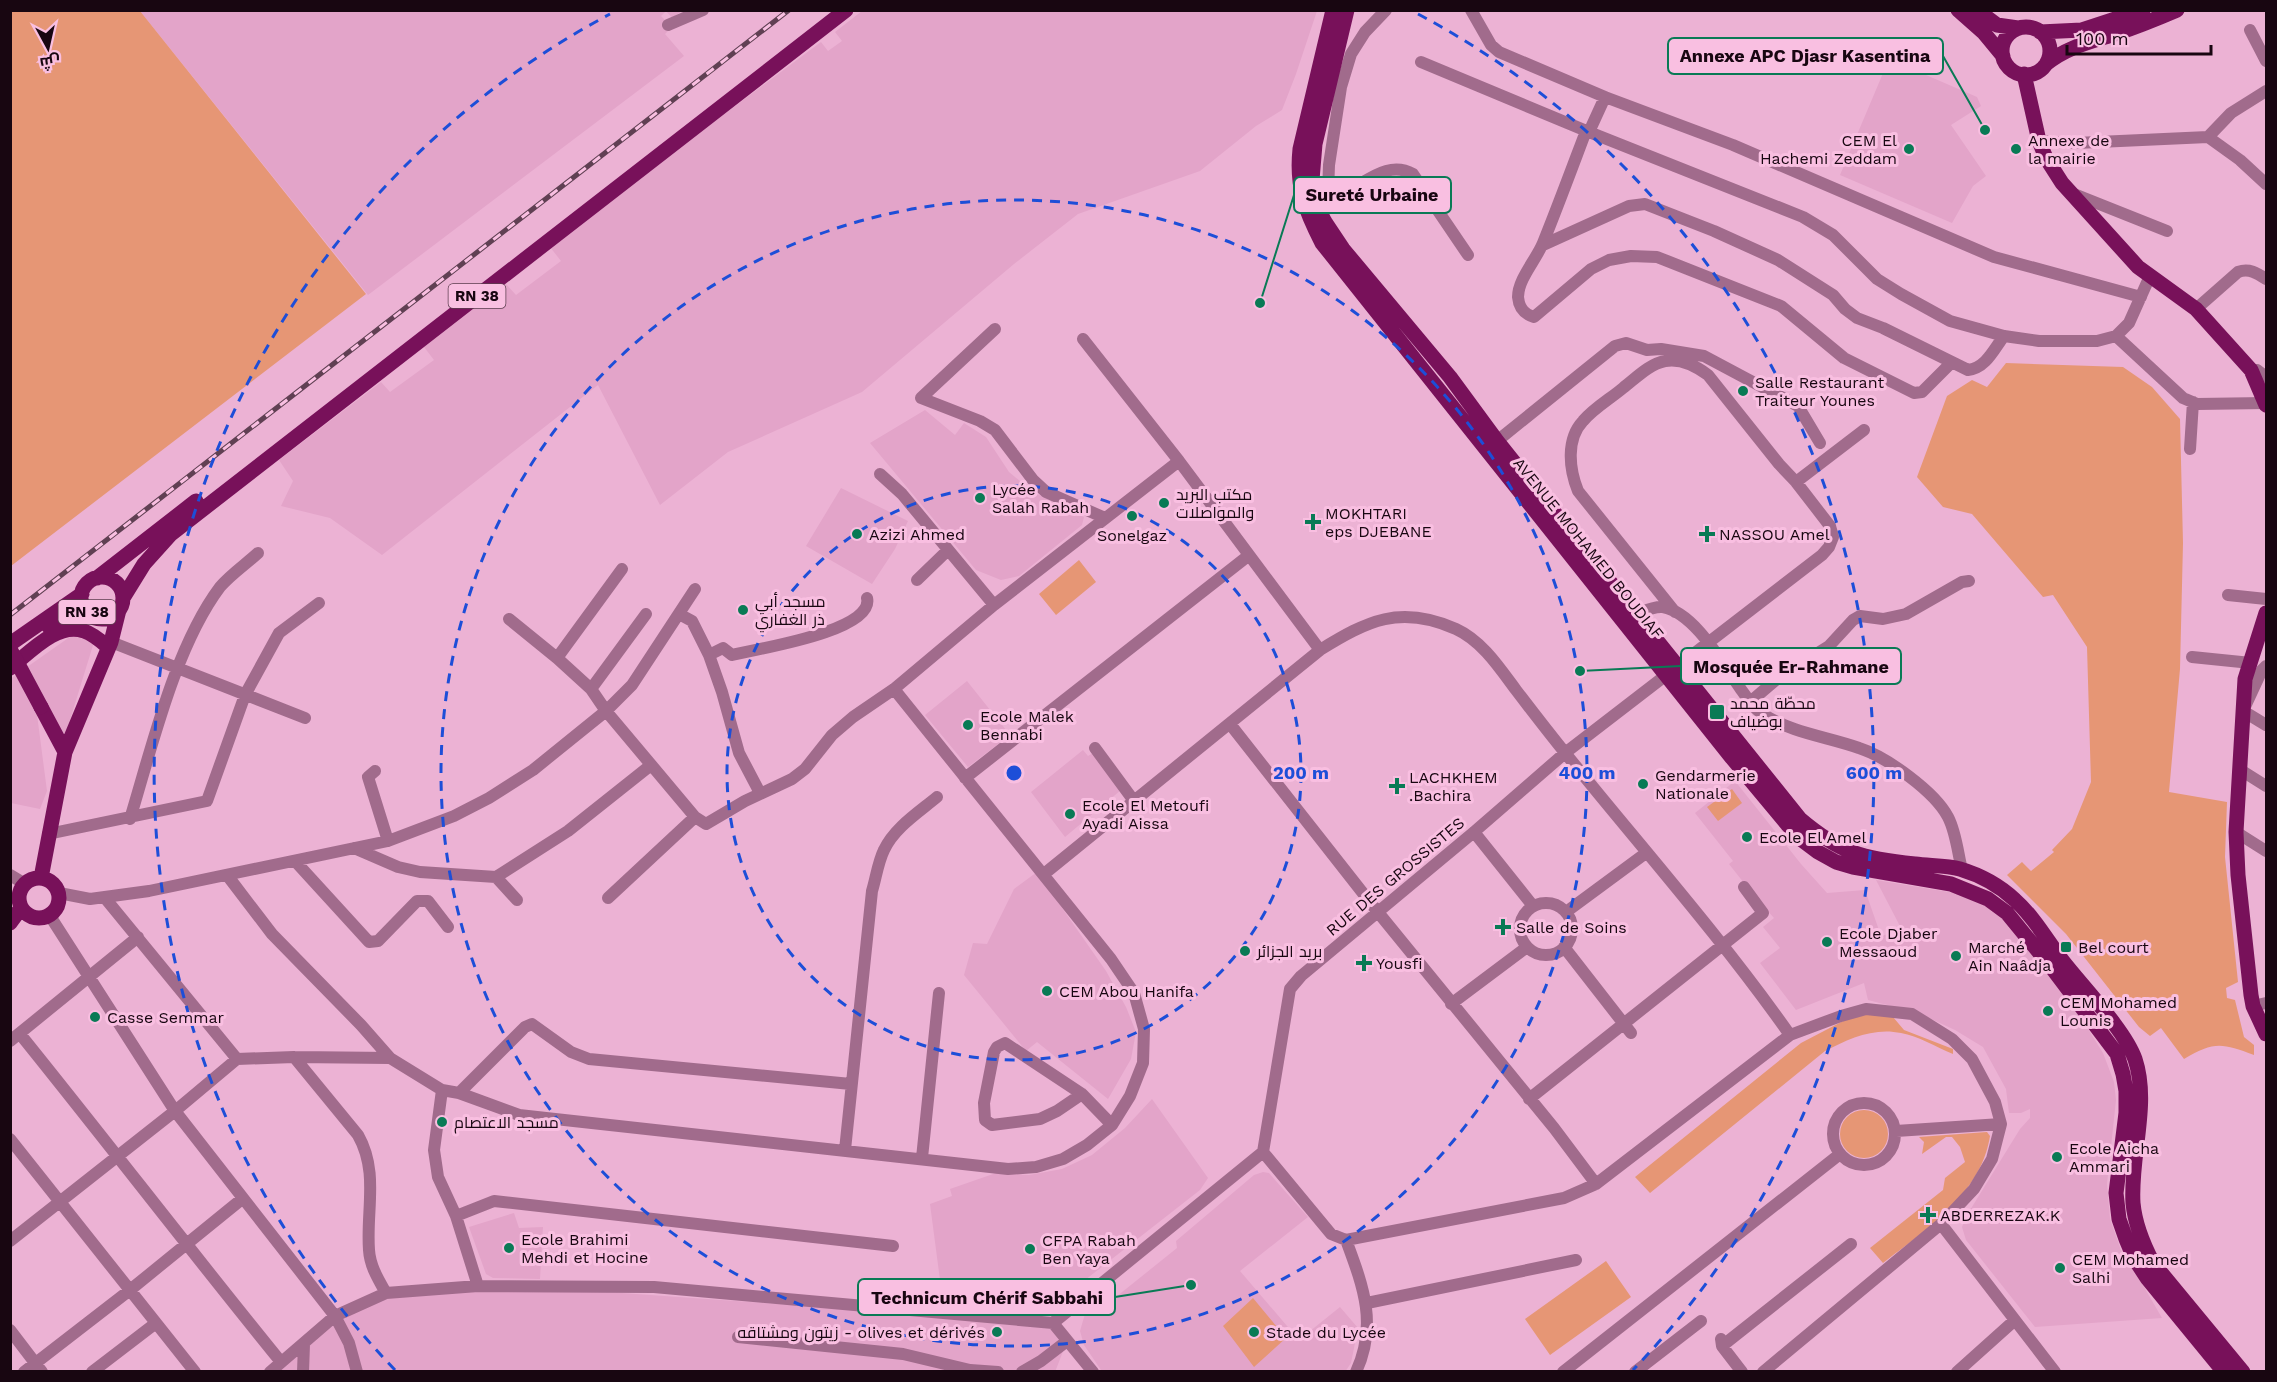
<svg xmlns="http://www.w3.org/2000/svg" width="2277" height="1382" font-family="'Work Sans',Cairo,sans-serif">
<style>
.built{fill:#e3a4c9}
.green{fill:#e69675}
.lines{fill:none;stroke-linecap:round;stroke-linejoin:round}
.minor{stroke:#a16b8c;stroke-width:12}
.major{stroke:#78115a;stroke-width:15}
.rail-casing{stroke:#604053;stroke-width:5}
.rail{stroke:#f9bfe1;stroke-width:3;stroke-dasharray:9;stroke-linecap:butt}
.major-bridge{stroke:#78115a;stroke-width:15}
.ring{fill:none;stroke:#1d4ed8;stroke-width:3;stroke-dasharray:10 8}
.poi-dot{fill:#097a55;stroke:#f9bfe1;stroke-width:2}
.labels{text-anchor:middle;stroke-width:6;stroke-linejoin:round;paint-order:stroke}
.shield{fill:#f9bfe1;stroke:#5c3e4f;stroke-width:1.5}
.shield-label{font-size:15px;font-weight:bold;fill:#180611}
.poi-label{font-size:16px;fill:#180611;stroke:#f9bfe1;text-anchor:start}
.street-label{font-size:16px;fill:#180611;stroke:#f9bfe1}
.centre{fill:#1d4ed8;stroke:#f9bfe1;stroke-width:3}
.ring-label{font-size:18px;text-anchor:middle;font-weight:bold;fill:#1d4ed8;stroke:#f9bfe1;stroke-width:6;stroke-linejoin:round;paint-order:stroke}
.leader{fill:none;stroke:#097a55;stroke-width:2}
.callout-dot{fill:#097a55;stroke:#f9bfe1;stroke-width:2}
.callout{fill:#f9bfe1;stroke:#097a55;stroke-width:2}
.callout-label{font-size:18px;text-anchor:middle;font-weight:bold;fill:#180611}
</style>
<rect width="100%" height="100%" fill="#ecb2d4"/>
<path class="built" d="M 140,11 L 682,11 L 672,18 L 666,11 L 661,16 L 672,27 L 665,34 L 684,56 L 368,295 Z
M 862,11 L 1317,11 L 1296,74 L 1282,110 L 1256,126 L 1200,171 L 1078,214 L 1014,264 L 862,392 L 728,452 L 660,505 L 598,385 L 382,555 L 330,518 L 281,506 L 293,481 L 279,460 L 381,382 L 390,392 L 434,360 L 424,347 L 506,284 L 516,295 L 561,261 L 550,247 L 675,151 L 821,42 L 828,51 L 842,41 L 835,32 Z
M 1889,59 L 1977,97 L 1981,106 L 1951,125 L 1986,176 L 1973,186 L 1952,223 L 1840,175 Z
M 925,410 L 955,435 L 964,423 L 986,437 L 1009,472 L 1033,492 L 1084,517 L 1082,525 L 1019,576 L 1001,580 L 976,570 L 870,443 Z
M 841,488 L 908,521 L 895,549 L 872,584 L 806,546 Z
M 74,634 L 94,642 L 65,736 L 36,707 L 47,791 L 40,809 L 11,803 L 10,679 Z
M 967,681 L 1010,735 L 968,767 L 925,715 Z
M 1083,750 L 1088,756 L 1093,753 L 1121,790 L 1065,837 L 1031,792 Z
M 1735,781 L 1801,864 L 1827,893 L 1865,890 L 1881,936 L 1902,930 L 1876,880 L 1973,896 L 1993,908 L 2055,976 L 2103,1053 L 2114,1082 L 2116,1100 L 2107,1184 L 2110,1219 L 2123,1256 L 2140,1280 L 2162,1318 L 2035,1327 L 1966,1240 L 1962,1227 L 1967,1215 L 2020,1129 L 2030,1118 L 2030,1109 L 2021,1113 L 2009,1113 L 2006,1089 L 1983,1047 L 1955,1030 L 1918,1013 L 1868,1000 L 1864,983 L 1796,1010 L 1760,963 L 1780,948 L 1763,927 L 1774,918 L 1755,897 L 1729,864 L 1733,861 L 1695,813 Z
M 1037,872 L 1106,971 L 1126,1007 L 1136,1032 L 1131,1059 L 1108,1099 L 1037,1042 L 1026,1051 L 964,975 L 973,943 L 987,944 L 1014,889 Z
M 1152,1099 L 1208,1178 L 1200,1190 L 1062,1298 L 1027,1311 L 1000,1308 L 942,1295 L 930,1204 L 952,1196 L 950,1189 L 996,1173 L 1029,1175 L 1062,1169 L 1092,1155 L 1125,1128 Z
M 1263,1172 L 1269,1173 L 1308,1217 L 1240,1271 L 1299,1340 L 1340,1307 L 1358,1328 L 1351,1363 L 1345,1372 L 1103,1371 L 1101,1370 L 1084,1345 L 1080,1331 L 1085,1314 L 1101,1299 L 1106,1305 L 1177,1248 L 1176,1241 L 1254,1175 Z
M 514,1213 L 519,1228 L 543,1227 L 540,1279 L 493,1278 L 486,1274 L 469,1227 Z
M 507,1285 L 1053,1323 L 1067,1341 L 1055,1372 L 271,1372 L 304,1344 L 386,1293 Z"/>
<path class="green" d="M 11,10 L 140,11 L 366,294 L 11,566 Z
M 2006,363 L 2123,367 L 2152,387 L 2180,419 L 2183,543 L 2180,669 L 2169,792 L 2227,802 L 2225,857 L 2238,982 L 2226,988 L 2227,998 L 2235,1000 L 2244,1037 L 2254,1045 L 2254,1055 C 2222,1043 2214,1041 2184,1059 L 2161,1028 L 2150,1036 L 2139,1027 L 2066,934 L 2007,875 L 2022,862 L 2031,871 L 2054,852 L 2052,850 L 2072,829 L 2091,782 L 2087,647 L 2053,595 L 2043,597 L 1972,514 L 1943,507 L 1917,477 L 1947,396 L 1972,380 L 1987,387 Z
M 1079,560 L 1096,582 L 1056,615 L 1039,594 Z
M 1732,789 L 1742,803 L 1718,821 L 1707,807 Z
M 1869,1014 L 1893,1017 L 1904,1030 L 1953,1049 L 1953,1054 C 1936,1047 1918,1036 1901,1033 C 1874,1027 1848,1039 1825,1051 L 1650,1193 L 1635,1177 L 1801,1043 L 1845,1020 Z
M1840 1134a24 24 0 1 1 48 0a24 24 0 1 1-48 0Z
M 1987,1132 L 1990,1136 C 1981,1194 1926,1230 1883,1263 L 1870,1248 L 1943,1190 L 1945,1178 L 1965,1162 L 1960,1147 L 1952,1137 L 1946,1137 L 1922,1154 L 1924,1142 L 1919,1137 Z
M 1606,1261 L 1631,1297 L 1550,1355 L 1525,1319 Z
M 1253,1298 L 1286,1338 L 1254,1367 L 1223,1326 Z"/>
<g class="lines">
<path class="minor" d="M 1471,10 L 1491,45 L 1499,52 L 1605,97 L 1733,145 L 1994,257 L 2141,297
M 668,25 L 703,10
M 2250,30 L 2266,61
M 1421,62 L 1589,132 L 1803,217 L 1833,235 L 1877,279 L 1901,294 L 1950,321 L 2004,336 L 2039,341 L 2097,341 L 2116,336 L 2129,323 L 2150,276
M 1586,131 C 1572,168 1558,206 1543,243 C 1536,260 1518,279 1518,297 C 1519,308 1524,314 1534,317 L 1591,269 L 1609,260 L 1631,256 L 1657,257 L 1781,306 L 1844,358 L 1914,393 L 1922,392 L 1951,363
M 1589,132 L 1605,97
M 2208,137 L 2231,113 L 2266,91
M 2039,141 L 2076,143 L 2208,137 L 2240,160 L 2266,184
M 2074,194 L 2167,231
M 1323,199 C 1332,196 1343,194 1351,189 C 1370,179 1390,161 1413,174 L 1468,255
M 1311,207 L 1325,198 L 1328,193 L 1329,165 L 1341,87 L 1351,54 L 1365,32 L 1386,10
M 1543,245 L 1629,206 L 1645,204 L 1714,231 L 1778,260 L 1833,295 L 1845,309 L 1857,318 L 1883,328 L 1968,370 C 1986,368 1994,349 2004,336
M 2196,309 L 2238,272 C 2249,268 2257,273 2266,279
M 995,329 L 921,398 L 980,421 L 995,430 L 1033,480 L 1046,492 L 1105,518
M 2116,336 L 2183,398 L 2197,404 L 2266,403
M 1083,339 L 1179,461 L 1320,650
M 2251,370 L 2257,370 L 2266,377
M 1497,441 L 1615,346 L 1626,343 L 1647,350 L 1661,349 L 1704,356 L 1798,406 L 1820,443
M 2190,449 L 2193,402
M 880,474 L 902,494 L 994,605
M 917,580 L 948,550
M 2228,595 L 2266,599
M 1675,612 L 1578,491 C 1569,469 1566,439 1583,421 C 1594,408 1610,399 1623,388 C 1635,379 1649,364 1665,361 C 1681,358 1696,366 1708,375 L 1779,464 L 1796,482
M 679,614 L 692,621 L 709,655 L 722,692 L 739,753 L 760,793
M 1636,614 C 1644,611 1654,606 1663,607 C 1695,613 1722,663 1740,688 C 1747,698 1754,709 1764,715 C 1793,733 1828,737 1859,748 C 1887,757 1935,792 1948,817 C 1956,832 1958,854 1962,870
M 509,619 L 557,658 L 591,689 L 606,711 L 695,817 L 706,824 L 745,801 L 792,779 L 805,769 L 832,735 L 853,717 L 894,689 L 994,605 L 1179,461
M 111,642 L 305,718
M 709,655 L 723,648 L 732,655 C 756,649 875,631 867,598
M 2192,657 L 2251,663
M 557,658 L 622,569
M 2266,666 L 2262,670 L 2243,711 L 2266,725
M 591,689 L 646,614
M 1750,702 L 1778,678 L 1829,646 L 1853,620 L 1860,616 L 1883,619 L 1906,614 L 1962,582 L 1969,581
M 1230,724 L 1377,911 L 1554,1128 L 1596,1184
M 1095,748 L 1134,801
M 2239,769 L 2266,786
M 375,771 L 368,777 L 388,841
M 965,778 L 1248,556
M 130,819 C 152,747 175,647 220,587 C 230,575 246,564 258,553
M 1474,832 L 1533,906
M 2236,832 L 2266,851
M 48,834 L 207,801 L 245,695 L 279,633 L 319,603
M 354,848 L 398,867 L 420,872 L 496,877 L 517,900
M 295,861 L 369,942 L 378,941 L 417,901 L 428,901 L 448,927
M 1044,874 L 1320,650 C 1367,621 1400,604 1456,629 C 1482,641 1499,667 1516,690 C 1532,711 1549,733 1566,754 C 1641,847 1721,937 1790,1035
M 10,875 L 25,884
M 227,875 L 272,934 L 361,1025 L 390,1058 L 442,1090 L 459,1093 L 519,1115 L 1008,1169 L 1036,1167 L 1063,1159 L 1087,1145 L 1112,1125 L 1130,1096 L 1143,1063 L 1144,1029 L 1134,993 L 1111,959 L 894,689
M 496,877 L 568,831 L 651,765
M 59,893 L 90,899 L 149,891 L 388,841 L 454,816 L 489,798 L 533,770 L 606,711 L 632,685 L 695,589
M 105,898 L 237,1059
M 608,898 L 695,817
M1520 929a26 26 0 1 1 52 0a26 26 0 1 1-52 0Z
M 1566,912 L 1646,853
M 50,916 L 175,1111 L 335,1316 L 349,1343 L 357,1372
M 1564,947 L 1631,1033
M 1451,1004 L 1527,947
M 2253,1006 L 2266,1003
M 20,1034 C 108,1143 193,1254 281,1362
M 10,1041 L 138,937
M 294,1057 L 358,1135 C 379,1172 366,1210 369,1250 C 370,1266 378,1279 386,1293
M 442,1090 L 434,1150 L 438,1177 L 456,1216
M 459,1093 L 525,1027 L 532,1024 L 571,1052 L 589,1059 L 851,1084
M 1082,1094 L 1057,1111 L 1040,1119 L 992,1125 L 985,1120 L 984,1103 L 994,1052 L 997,1047 L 1005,1043 L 1082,1094 L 1112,1125
M 1529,1099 L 1763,913 L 1744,887
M1833 1134a31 31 0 1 1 62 0a31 31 0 1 1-62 0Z
M 1896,1131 L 2001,1124
M 10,1139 L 195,1372
M 845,1150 L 872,891 C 876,878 878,862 884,850 C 894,828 919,812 937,797
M 1263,1152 L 1331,1234 L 1346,1240 L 1564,1198 L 1596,1184 L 1790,1035 L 1841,1016 L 1866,1009 L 1912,1014 L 1952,1039 L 1972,1059 L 1995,1102 L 2001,1124 L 1992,1159 L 1974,1189 L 1941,1224 L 1763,1372
M 922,1158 L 939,993
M 1941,1224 L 2055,1372
M 1346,1240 C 1363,1286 1378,1324 1356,1372
M 10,1241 L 175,1111 L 237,1059 L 294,1057 L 390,1058
M 478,1286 L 456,1216 L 494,1201 L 893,1246
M 1367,1303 L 1576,1260
M 1053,1323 L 1263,1152 L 1290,989 L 1301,976 L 1474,832 L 1565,753 L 1822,555 L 1829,547 L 1833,537 L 1830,526 L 1796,482 L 1864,430
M 10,1330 L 42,1372
M 738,1337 L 903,1354 L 970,1370 L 998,1372
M 1721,1339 L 1722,1346 L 1742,1372
M 1722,1346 L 1851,1244
M 24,1372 L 130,1290 L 242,1199
M 92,1372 L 156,1323
M 270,1372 L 335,1316 L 386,1293 L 478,1286 L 654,1287 L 1053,1323 L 1093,1372
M 303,1372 L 304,1344
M 1022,1372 L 1041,1361 L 1067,1341
M 1563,1372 L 1840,1154
M 1635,1372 L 1701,1321
M 1957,1372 L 2015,1320"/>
<path class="major" d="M 1333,10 L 1300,149 C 1296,187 1305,210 1322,243 L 1732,758 L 1787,824 L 1802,840 L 1818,852 L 1836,862 L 1853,867 L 1951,884 L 1988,899 L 2007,913 L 2052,968 L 2117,1054 L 2123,1074 L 2126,1091 L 2126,1113 L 2116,1193 L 2119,1219 L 2126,1239 L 2134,1258 L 2147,1278 L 2224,1372
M 1347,10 L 1315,144 L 1312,180 L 1316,204 L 1325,222 L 1343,249 L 1450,377 L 1497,441 L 1800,819 C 1840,853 1863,859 1915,864 C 1929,866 1946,865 1960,869 C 1980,875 1999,885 2015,900 C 2034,917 2047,940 2062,960 C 2082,986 2125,1030 2135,1059 C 2150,1104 2130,1156 2133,1203 C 2135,1225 2143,1244 2153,1263 L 2243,1372
M 1958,10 L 1984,33 L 2003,56
M 1977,10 L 1997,25 L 2018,28
M2002 51a24 24 0 1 1 48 0a24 24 0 1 1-48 0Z
M 2040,32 L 2082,30 L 2143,10
M 2046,64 C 2067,47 2090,42 2115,34 C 2136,27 2156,19 2177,10
M 2024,74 L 2039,141 L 2046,158 L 2062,183 L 2138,267 L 2196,309 L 2251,370 L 2266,405
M81 598a21 21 0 1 1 42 0a21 21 0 1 1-42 0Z
M 97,578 L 196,501
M 123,598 L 144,564 L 171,534 L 846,10
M 2266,613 L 2245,679 L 2236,832 L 2238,875 L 2251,995 L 2253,1006 L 2266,1034
M 49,627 L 63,619 L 90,615
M 10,644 L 82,594
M 10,668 C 29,653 58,621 84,631 C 93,634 101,641 108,647
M 65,752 L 111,642 L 119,610
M19 898a20 20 0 1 1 40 0a20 20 0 1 1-40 0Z
M 41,878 L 65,752 L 41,707
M 10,923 L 21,908"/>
<g class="rail-casing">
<path id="rail" d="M 10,615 L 789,10"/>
</g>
<use href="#rail" class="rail"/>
<path class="major-bridge" d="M 10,649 L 41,707"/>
</g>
<g class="ring">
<circle cx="1014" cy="773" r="287"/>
<circle cx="1014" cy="773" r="573"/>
<path d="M395 1370A860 860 0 0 1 610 14M1418 14A860 860 0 0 1 1633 1370"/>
</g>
<g class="poi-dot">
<circle cx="1909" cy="149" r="6"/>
<circle cx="2016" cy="149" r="6"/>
<circle cx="1743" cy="391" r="6"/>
<circle cx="980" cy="498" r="6"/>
<circle cx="1164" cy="503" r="6"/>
<circle cx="1132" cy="516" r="6"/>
<path d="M1310 513h6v6h6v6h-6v6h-6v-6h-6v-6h6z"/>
<circle cx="857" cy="534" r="6"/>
<path d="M1704 525h6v6h6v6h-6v6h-6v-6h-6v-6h6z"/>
<circle cx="743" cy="610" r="6"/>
<rect x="1709" y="704" width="16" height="16" rx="3"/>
<circle cx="968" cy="725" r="6"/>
<circle cx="1643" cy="784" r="6"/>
<path d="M1394 777h6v6h6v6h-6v6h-6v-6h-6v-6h6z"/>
<circle cx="1070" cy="814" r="6"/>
<circle cx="1747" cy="837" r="6"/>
<path d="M1500 918h6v6h6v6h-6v6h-6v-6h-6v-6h6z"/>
<circle cx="1827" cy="942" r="6"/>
<rect x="2060" y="941" width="12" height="12" rx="3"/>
<circle cx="1245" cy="951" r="6"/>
<circle cx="1956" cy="956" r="6"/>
<path d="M1361 954h6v6h6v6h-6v6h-6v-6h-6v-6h6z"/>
<circle cx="1047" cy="991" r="6"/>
<circle cx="2048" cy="1011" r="6"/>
<circle cx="95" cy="1017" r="6"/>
<circle cx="442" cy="1122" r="6"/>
<circle cx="2057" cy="1157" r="6"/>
<path d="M1925 1206h6v6h6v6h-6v6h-6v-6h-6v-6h6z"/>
<circle cx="509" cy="1248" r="6"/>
<circle cx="1030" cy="1249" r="6"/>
<circle cx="2060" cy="1268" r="6"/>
<circle cx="997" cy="1332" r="6"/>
<circle cx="1254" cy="1332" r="6"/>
</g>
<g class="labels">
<g class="shield">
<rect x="448.5" y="284" width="57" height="24" rx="4.5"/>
<rect x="58.5" y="600" width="57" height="24" rx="4.5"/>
</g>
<g class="shield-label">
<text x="477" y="301">RN 38</text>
<text x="87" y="617">RN 38</text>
</g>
<g class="poi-label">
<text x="1897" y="146" text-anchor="end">CEM El<tspan x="1897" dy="18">Hachemi Zeddam</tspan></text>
<text x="2028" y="146">Annexe de<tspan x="2028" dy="18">la mairie</tspan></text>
<text x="1755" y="388">Salle Restaurant<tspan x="1755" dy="18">Traiteur Younes</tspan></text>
<text x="992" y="495">Lycée<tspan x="992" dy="18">Salah Rabah</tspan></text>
<text x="1176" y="500">مكتب البريد<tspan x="1176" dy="18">والمواصلات</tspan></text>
<text x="1325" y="519">MOKHTARI<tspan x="1325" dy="18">eps DJEBANE</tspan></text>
<text x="869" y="540">Azizi Ahmed</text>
<text x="1719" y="540">NASSOU Amel</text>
<text x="1132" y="541" text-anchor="middle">Sonelgaz</text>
<text x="755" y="607">مسجد أبي<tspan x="755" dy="18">ذر الغفاري</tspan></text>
<text x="1730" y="709">محطّة محمد<tspan x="1730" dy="18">بوضياف</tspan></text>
<text x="980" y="722">Ecole Malek<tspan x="980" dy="18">Bennabi</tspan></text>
<text x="1655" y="781">Gendarmerie<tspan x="1655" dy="18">Nationale</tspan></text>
<text x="1409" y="783">LACHKHEM<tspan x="1409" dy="18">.Bachira</tspan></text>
<text x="1082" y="811">Ecole El Metoufi<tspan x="1082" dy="18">Ayadi Aissa</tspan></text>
<text x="1759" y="843">Ecole El Amel</text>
<text x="1516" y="933">Salle de Soins</text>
<text x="1839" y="939">Ecole Djaber<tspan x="1839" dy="18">Messaoud</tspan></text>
<text x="1968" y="953">Marché<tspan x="1968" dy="18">Ain Naâdja</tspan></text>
<text x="2078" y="953">Bel court</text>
<text x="1257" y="957">بريد الجزائر</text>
<text x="1376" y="969">Yousfi</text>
<text x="1059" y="997">CEM Abou Hanifa</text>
<text x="2060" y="1008">CEM Mohamed<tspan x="2060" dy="18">Lounis</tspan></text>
<text x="107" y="1023">Casse Semmar</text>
<text x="454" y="1128">مسجد الاعتصام</text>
<text x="2069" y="1154">Ecole Aicha<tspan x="2069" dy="18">Ammari</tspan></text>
<text x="1940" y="1221">ABDERREZAK.K</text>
<text x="521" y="1245">Ecole Brahimi<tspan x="521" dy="18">Mehdi et Hocine</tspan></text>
<text x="1042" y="1246">CFPA Rabah<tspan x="1042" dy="18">Ben Yaya</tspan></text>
<text x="2072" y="1265">CEM Mohamed<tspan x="2072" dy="18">Salhi</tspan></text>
<text x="985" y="1338" text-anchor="end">زيتون ومشتاقه - olives et dérivés</text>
<text x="1266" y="1338">Stade du Lycée</text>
</g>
<g class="street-label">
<text transform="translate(1589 548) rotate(51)" y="6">AVENUE MOHAMED BOUDIAF</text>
<text transform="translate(1395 876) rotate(-40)" y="6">RUE DES GROSSISTES</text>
</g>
</g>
<circle cx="1014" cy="773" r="9" class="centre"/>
<g class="ring-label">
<text x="1301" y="779">200 m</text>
<text x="1587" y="779">400 m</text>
<text x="1874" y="779">600 m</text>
</g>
<path class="leader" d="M1985 130L1943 56M1260 303L1294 195M1580 671L1681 666M1191 1285L1115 1297"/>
<g class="callout-dot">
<circle cx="1985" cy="130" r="6"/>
<circle cx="1260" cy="303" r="6"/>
<circle cx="1580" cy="671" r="6"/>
<circle cx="1191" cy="1285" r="6"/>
</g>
<g class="callout">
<rect x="1668" y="38" width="275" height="36" rx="6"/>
<rect x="1294" y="177" width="157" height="36" rx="6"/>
<rect x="1681" y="648" width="220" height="36" rx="6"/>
<rect x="858" y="1279" width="257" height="36" rx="6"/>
</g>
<g class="callout-label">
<text x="1805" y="62">Annexe APC Djasr Kasentina</text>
<text x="1372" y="201">Sureté Urbaine</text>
<text x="1791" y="673">Mosquée Er-Rahmane</text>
<text x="987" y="1304">Technicum Chérif Sabbahi</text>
</g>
<rect width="2277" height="1382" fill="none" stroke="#180611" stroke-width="24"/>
<g transform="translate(48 48) rotate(172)" stroke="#f9bfe1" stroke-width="4.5" paint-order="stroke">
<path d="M0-4.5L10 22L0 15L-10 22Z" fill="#180611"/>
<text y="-9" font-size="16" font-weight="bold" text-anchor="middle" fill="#180611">ش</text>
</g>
<path d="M2067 45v9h144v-9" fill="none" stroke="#180611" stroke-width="3"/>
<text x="2076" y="45" font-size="18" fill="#180611" stroke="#f9bfe1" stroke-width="4.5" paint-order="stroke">100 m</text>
</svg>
